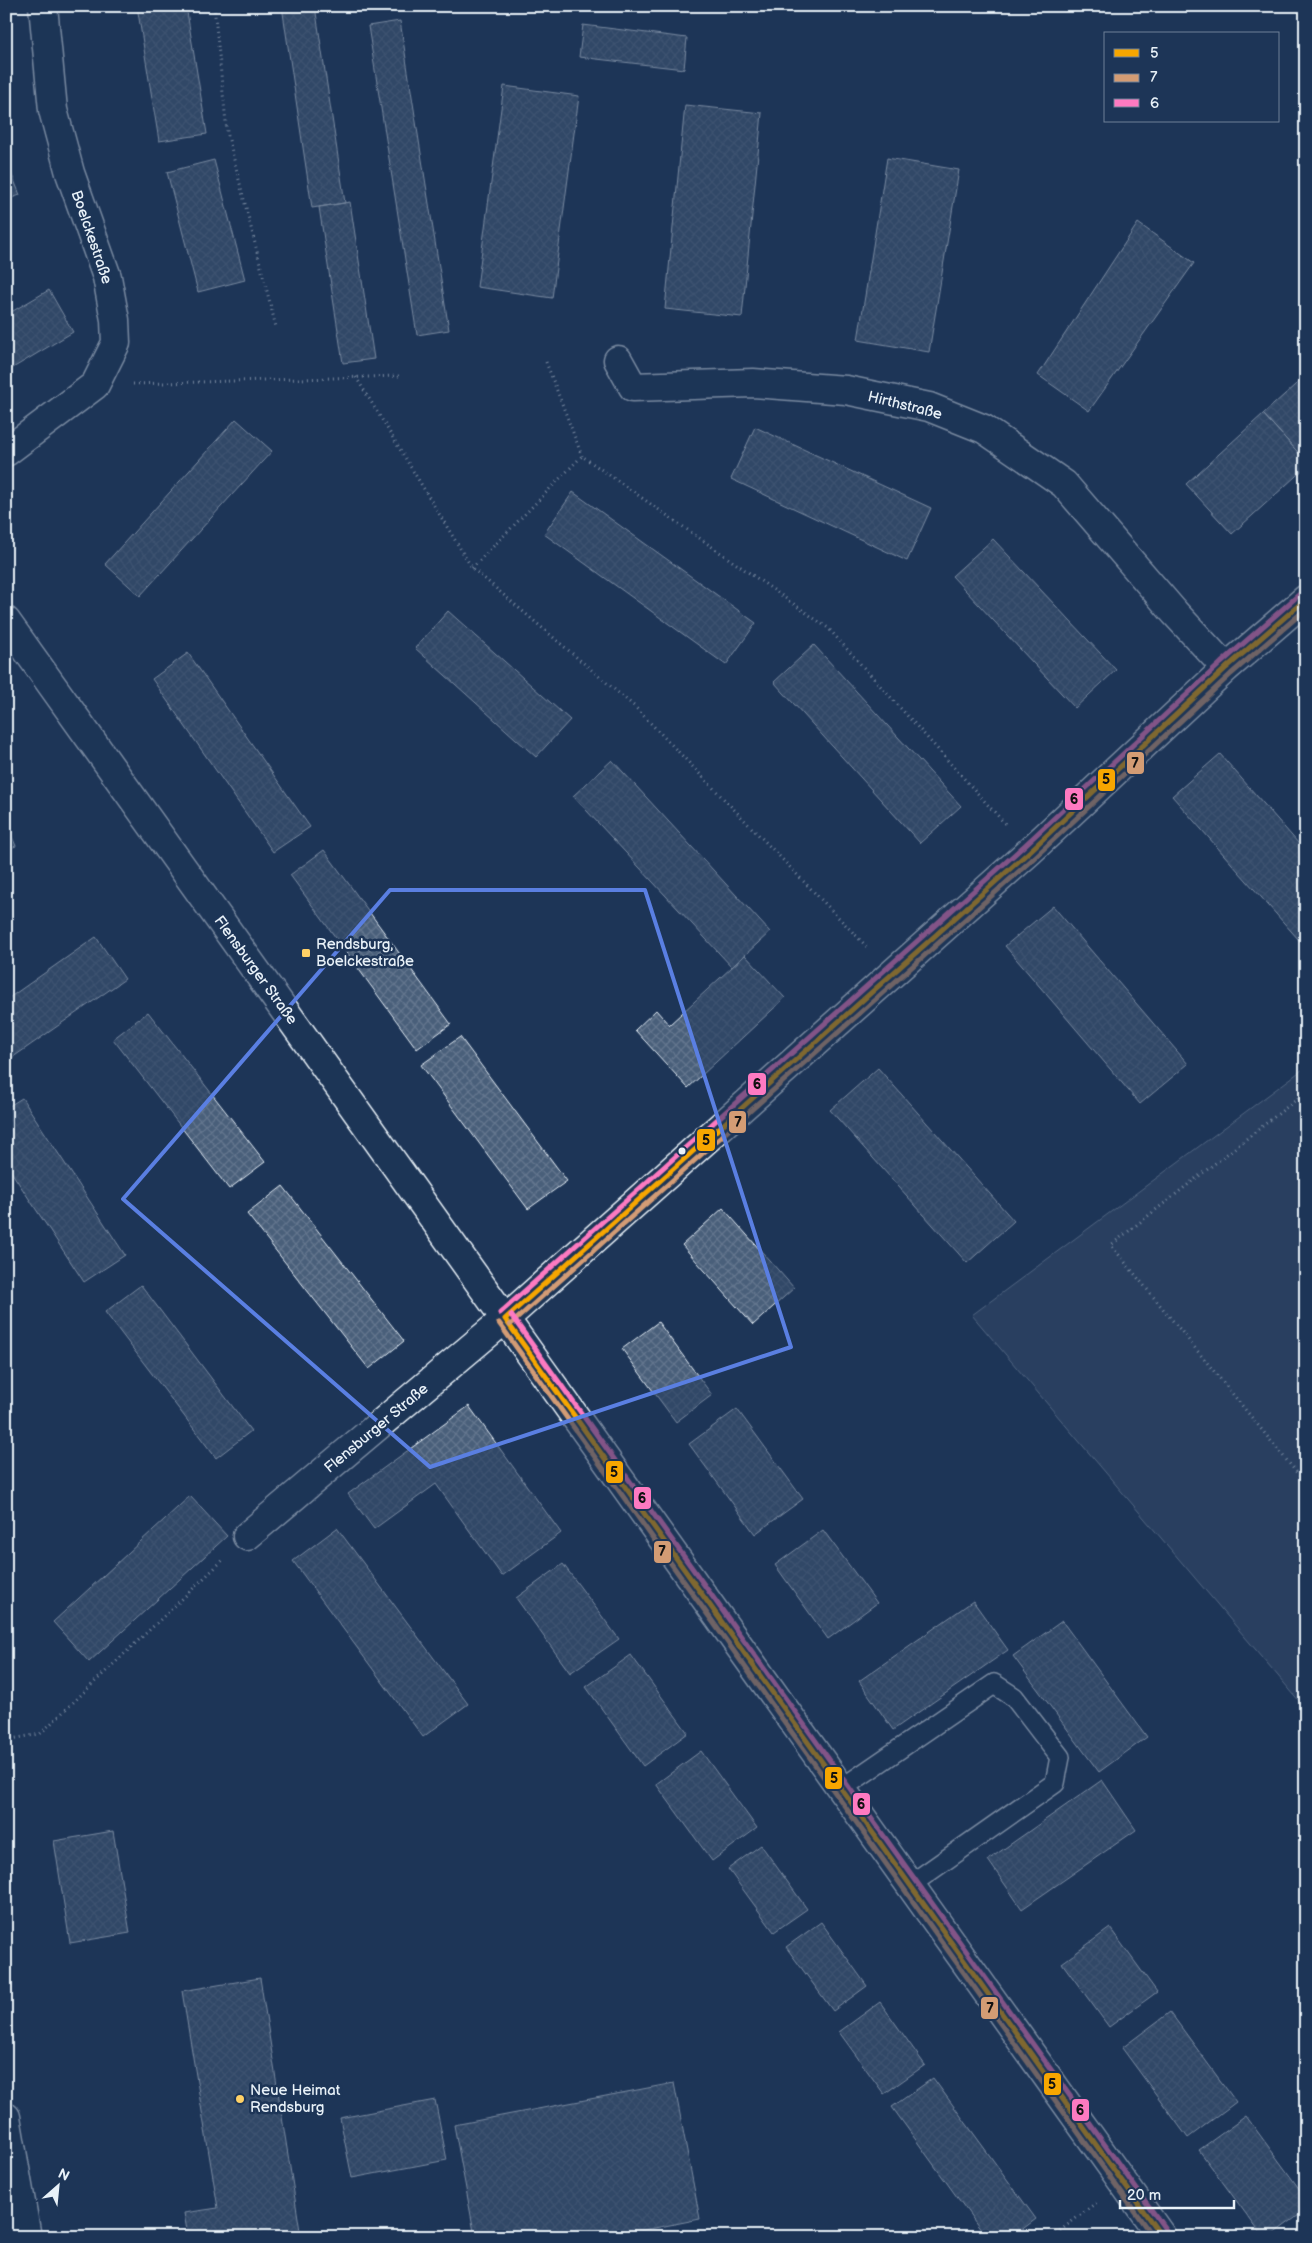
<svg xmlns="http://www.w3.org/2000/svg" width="1312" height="2243" font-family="'Balsamiq Sans',sans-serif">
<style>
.garden{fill:#374d6c;stroke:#909fb2}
.building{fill:url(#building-cross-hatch);stroke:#e8f1f8}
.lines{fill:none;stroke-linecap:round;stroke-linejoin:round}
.lane-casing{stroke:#e8f1f8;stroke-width:22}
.street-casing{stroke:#e8f1f8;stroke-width:31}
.secondary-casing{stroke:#e8f1f8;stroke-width:31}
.path{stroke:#e8f1f8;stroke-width:3;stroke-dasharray:1 4;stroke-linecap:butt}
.lane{stroke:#1d3557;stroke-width:19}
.street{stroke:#1d3557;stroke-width:28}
.secondary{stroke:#1d3557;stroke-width:28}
.bus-1-casing{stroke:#1d3557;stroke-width:9}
.bus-2-casing{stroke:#1d3557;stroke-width:9}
.bus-3-casing{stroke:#1d3557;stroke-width:9}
.bus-1{stroke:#f7a600;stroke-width:5}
.bus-2{stroke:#d39c74;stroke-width:5}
.bus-3{stroke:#fe7ac1;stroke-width:5}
.marked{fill:none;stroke:#5a7fe2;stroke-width:4;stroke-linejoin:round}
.poi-dot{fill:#ffd166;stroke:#1d3557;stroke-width:2}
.bus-dot{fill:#e8f1f8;stroke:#1d3557;stroke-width:2}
.labels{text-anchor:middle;stroke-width:5;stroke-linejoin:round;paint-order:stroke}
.street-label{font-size:15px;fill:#e8f1f8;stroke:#1d3557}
.poi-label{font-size:15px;fill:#e8f1f8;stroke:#1d3557;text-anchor:start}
.line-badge{stroke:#1d3557;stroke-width:2}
.pale-badge-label{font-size:14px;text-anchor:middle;font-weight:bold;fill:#111}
</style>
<defs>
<pattern id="building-cross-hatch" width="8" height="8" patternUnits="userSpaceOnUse" patternTransform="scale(1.25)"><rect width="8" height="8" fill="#495e7a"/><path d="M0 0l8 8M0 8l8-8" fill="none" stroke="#63768e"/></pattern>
</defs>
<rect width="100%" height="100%" fill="#1d3557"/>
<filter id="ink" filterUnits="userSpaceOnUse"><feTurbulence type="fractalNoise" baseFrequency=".02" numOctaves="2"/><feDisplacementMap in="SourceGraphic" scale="10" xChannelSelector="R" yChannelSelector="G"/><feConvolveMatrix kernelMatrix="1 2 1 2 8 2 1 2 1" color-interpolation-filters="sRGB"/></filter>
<g filter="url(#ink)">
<path class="garden" d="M 1306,1067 L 1306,1709 L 972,1315 Z"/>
<path class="building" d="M 137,6 L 186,6 L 207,134 L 159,141 Z
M 282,6 L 315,6 L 345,203 L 312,208 Z
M 400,21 L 449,330 L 417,335 L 368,26 Z
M 583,25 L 687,38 L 684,69 L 579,57 Z
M 504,86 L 579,96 L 552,298 L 477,287 Z
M 685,105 L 762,113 L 742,317 L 665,309 Z
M 887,158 L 959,170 L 929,352 L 858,340 Z
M 6,160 L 20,195 L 6,200 Z
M 214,160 L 245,280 L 198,292 L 167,172 Z
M 350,202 L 374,359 L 343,363 L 319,207 Z
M 1138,223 L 1194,263 L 1089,411 L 1038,375 Z
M 49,290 L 73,332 L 6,372 L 6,315 Z
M 1306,375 L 1306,461 L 1263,414 Z
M 1263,414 L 1306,461 L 1306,467 L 1232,534 L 1186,484 Z
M 236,419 L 272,451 L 140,596 L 105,564 Z
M 755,427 L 931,508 L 907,561 L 731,479 Z
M 573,492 L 756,623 L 726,665 L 544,534 Z
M 993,539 L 1116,670 L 1075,708 L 952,576 Z
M 448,611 L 570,720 L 536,757 L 415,648 Z
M 814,645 L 961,806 L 920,843 L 774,682 Z
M 188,653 L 310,827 L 273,852 L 152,679 Z
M 1220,754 L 1306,852 L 1306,948 L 1172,796 Z
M 612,760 L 770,932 L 732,967 L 573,796 Z
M 6,823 L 16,846 L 6,850 Z
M 324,850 L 451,1024 L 417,1049 L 290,875 Z
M 1053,906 L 1188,1064 L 1140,1104 L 1005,946 Z
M 96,937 L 125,979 L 6,1062 L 6,1000 Z
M 745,955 L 785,998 L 688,1088 L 635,1030 L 656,1010 L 669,1025 Z
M 148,1012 L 265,1162 L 229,1189 L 113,1039 Z
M 460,1037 L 567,1181 L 528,1209 L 421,1065 Z
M 878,1068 L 1014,1221 L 967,1263 L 830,1110 Z
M 22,1098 L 125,1255 L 84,1282 L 6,1164 L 6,1108 Z
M 283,1186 L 404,1341 L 369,1369 L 247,1214 Z
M 723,1208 L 794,1288 L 753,1325 L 682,1245 Z
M 141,1285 L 251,1431 L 216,1458 L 105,1312 Z
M 658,1322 L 712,1395 L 676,1422 L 622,1349 Z
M 469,1406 L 561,1533 L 502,1576 L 436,1484 L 374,1529 L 348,1494 Z
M 737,1409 L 803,1499 L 755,1534 L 689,1444 Z
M 190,1496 L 227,1536 L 89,1662 L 53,1622 Z
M 337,1528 L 468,1704 L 423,1737 L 293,1561 Z
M 823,1530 L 877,1603 L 828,1639 L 775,1565 Z
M 563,1564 L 619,1639 L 570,1673 L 516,1598 Z
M 973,1601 L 1008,1650 L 893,1730 L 859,1681 Z
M 1062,1621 L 1147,1737 L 1099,1772 L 1013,1656 Z
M 631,1655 L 688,1733 L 643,1766 L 586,1687 Z
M 701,1751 L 757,1828 L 712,1861 L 656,1784 Z
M 1102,1780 L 1136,1830 L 1022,1909 L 988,1860 Z
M 113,1831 L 130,1933 L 70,1943 L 54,1841 Z
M 761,1845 L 807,1909 L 774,1932 L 728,1869 Z
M 821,1922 L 867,1986 L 833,2011 L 786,1947 Z
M 1110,1928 L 1157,1992 L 1109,2027 L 1062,1963 Z
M 260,1978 L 301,2237 L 188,2237 L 184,2213 L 218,2208 L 182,1991 Z
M 880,2002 L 925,2065 L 884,2094 L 839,2032 Z
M 1170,2012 L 1236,2102 L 1188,2138 L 1122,2048 Z
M 933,2078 L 1036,2219 L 1012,2237 L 986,2237 L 892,2107 Z
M 674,2083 L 700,2219 L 609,2237 L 475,2237 L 454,2125 Z
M 435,2100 L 447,2160 L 352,2178 L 340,2118 Z
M 1246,2116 L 1306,2198 L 1306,2210 L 1269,2237 L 1263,2237 L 1199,2150 Z"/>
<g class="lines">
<g class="lane-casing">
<path id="lane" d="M 841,1789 L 994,1684 L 1014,1697 L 1060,1757 L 1055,1783 L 910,1885"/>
</g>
<g class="street-casing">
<path id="street" d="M 618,360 L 633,387 L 753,383 L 846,390 L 929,407 L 984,429 L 1064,484 L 1175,613 L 1226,668
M 6,452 L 95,385 L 116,343 L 115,320 L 107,277 L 70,173 L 53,110 L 43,6
M 247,1536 L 505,1319 L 1030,851 L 1226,668 L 1306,599"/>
</g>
<g class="secondary-casing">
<path id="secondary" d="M 6,621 L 1162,2237
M 6,2117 L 27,2237"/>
</g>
<path class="path" d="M 214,6 L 227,132 L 276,327
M 546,362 L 582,456
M 356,377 L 472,568 L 635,707 L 869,949
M 133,384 L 399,376
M 472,568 L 582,456 L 828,628 L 1007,826
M 1306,1092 L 1111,1245 L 1306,1484
M 6,1740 L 40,1734 L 223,1560
M 1052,2237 L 1097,2202"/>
<use href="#lane" class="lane"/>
<use href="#street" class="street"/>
<use href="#secondary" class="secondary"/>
<g class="bus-1-casing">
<path id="bus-1" d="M 505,1319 L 1162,2237
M 505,1319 L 1030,851 L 1226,668 L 1306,599"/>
</g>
<g class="bus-2-casing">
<path id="bus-2" d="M 499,1323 L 1153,2237
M 510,1325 L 1035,857 L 1231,674 L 1306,609"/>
</g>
<g class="bus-3-casing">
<path id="bus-3" d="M 500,1313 L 1025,845 L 1221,663 L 1301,593
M 511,1315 L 1168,2233"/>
</g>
<use href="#bus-1" class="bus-1"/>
<use href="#bus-2" class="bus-2"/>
<use href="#bus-3" class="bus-3"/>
</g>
</g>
<path d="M0 0H1312V2243H0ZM 390,890 L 645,890 L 791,1347 L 430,1467 L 123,1199 Z" fill="#1d3557" fill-opacity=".55" fill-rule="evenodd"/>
<path class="marked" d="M 390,890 L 645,890 L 791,1347 L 430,1467 L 123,1199 Z"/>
<g class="poi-dot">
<rect x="301" y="948" width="10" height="10" rx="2.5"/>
<circle cx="240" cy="2099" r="5"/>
</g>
<circle class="bus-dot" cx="682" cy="1151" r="4.5"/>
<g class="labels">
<g class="street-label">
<text transform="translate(92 237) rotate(71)" y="5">Boelckestraße</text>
<text transform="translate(905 405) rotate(14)" y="5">Hirthstraße</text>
<text transform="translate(256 970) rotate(54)" y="5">Flensburger Straße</text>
<text transform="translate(376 1428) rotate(-40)" y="5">Flensburger Straße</text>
</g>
<g class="poi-label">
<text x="316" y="949">Rendsburg,<tspan x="316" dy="17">Boelckestraße</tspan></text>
<text x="250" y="2095">Neue Heimat<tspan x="250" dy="17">Rendsburg</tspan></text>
</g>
</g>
<g class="line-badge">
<rect x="1126" y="751" width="19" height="24" rx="5" fill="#d39c74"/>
<rect x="1097" y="768" width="19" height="24" rx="5" fill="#f7a600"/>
<rect x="1064" y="787" width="20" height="24" rx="5" fill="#fe7ac1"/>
<rect x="747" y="1072" width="20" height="24" rx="5" fill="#fe7ac1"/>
<rect x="728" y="1110" width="19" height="24" rx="5" fill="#d39c74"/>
<rect x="696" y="1128" width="20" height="24" rx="5" fill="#f7a600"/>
<rect x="605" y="1460" width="19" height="24" rx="5" fill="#f7a600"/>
<rect x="633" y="1486" width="19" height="24" rx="5" fill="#fe7ac1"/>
<rect x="653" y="1540" width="19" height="24" rx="5" fill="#d39c74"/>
<rect x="824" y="1766" width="19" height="24" rx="5" fill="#f7a600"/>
<rect x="852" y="1792" width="19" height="24" rx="5" fill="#fe7ac1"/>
<rect x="980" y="1996" width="19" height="24" rx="5" fill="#d39c74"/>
<rect x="1043" y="2072" width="19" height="24" rx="5" fill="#f7a600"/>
<rect x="1071" y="2098" width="19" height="24" rx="5" fill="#fe7ac1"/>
</g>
<g class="pale-badge-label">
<text x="1135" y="768">7</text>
<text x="1106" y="784">5</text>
<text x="1074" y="804">6</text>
<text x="757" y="1089">6</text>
<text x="738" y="1127">7</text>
<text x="706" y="1145">5</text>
<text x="614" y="1477">5</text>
<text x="642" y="1503">6</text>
<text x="662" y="1556">7</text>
<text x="834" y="1783">5</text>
<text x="861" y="1809">6</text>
<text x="990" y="2013">7</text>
<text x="1052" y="2089">5</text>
<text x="1080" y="2115">6</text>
</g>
<rect width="1312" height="2243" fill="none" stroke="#1d3557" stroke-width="25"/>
<rect x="12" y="12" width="1287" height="2218" fill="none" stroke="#e8f1f8" stroke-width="2" filter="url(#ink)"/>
<rect x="1104" y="32" width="175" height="90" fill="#1d3557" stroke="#6e8097"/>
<rect x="1114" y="49" width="25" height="8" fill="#f7a600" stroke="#6e8097"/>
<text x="1150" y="58" font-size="15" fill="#e8f1f8">5</text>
<rect x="1114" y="74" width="25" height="8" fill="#d39c74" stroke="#6e8097"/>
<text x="1150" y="82" font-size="15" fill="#e8f1f8">7</text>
<rect x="1114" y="99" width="25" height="8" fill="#fe7ac1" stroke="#6e8097"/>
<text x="1150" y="108" font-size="15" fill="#e8f1f8">6</text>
<g transform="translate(58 2186) rotate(27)" stroke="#1d3557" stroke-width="4" paint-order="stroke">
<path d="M0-4L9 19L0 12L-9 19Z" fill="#e8f1f8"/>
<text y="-8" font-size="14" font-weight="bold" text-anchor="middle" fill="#e8f1f8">N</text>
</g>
<path d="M1120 2200v8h114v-8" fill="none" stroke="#e8f1f8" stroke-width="2.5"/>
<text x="1127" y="2200" font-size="15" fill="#e8f1f8" stroke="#1d3557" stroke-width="4" paint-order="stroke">20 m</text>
</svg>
